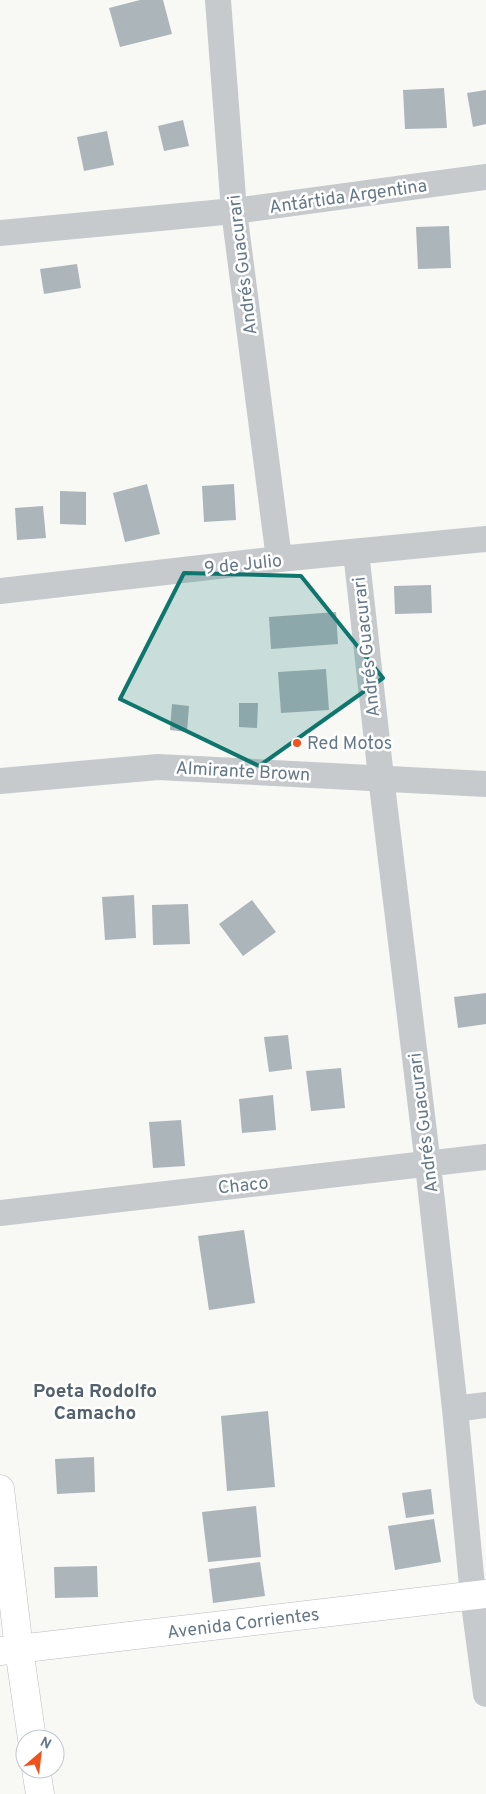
<svg xmlns="http://www.w3.org/2000/svg" width="486" height="1794" font-family="Overpass,sans-serif">
<style>
.building{fill:#acb5ba}
.lines{fill:none;stroke-linecap:round;stroke-linejoin:round}
.secondary-casing{stroke:#b8bdc2;stroke-width:29}
.street{stroke:#c6cacd;stroke-width:26}
.secondary{stroke:#fff;stroke-width:28}
.marked{fill:#0f766e;fill-opacity:0.2;stroke:#0f766e;stroke-width:4;stroke-linejoin:round}
.poi-dot{fill:#f1521c;stroke:#fff;stroke-width:2}
.labels{text-anchor:middle;stroke-width:5;stroke-linejoin:round;paint-order:stroke}
.street-label{font-size:18px;fill:#657888;stroke:#fff}
.poi-label{font-size:18px;fill:#657888;stroke:#fff;text-anchor:start}
.neighbourhood-label{font-size:19px;font-weight:bold;fill:#53616d;stroke:#fff}
</style>
<rect width="100%" height="100%" fill="#f8f8f5"/>
<path class="building" d="M 140,0 L 163,0 L 172,34 L 120,47 L 109,8 Z
M 444,88 L 447,128 L 405,129 L 403,90 Z
M 486,90 L 486,124 L 473,127 L 467,93 Z
M 183,120 L 189,146 L 164,151 L 158,126 Z
M 107,131 L 114,165 L 84,171 L 77,137 Z
M 449,226 L 451,268 L 418,269 L 416,227 Z
M 77,264 L 81,288 L 44,294 L 40,269 Z
M 147,484 L 160,534 L 125,542 L 113,493 Z
M 234,484 L 236,520 L 204,522 L 202,486 Z
M 60,491 L 86,492 L 86,525 L 60,524 Z
M 43,506 L 46,538 L 17,540 L 15,508 Z
M 431,585 L 432,613 L 395,614 L 394,586 Z
M 336,612 L 338,644 L 271,649 L 269,617 Z
M 326,669 L 329,710 L 281,713 L 278,672 Z
M 239,703 L 258,703 L 257,728 L 239,727 Z
M 172,704 L 189,706 L 187,732 L 170,730 Z
M 134,895 L 136,938 L 105,940 L 102,897 Z
M 252,900 L 276,932 L 243,956 L 219,924 Z
M 188,904 L 190,944 L 153,945 L 152,905 Z
M 486,993 L 486,1024 L 458,1028 L 454,997 Z
M 288,1035 L 292,1069 L 269,1072 L 264,1037 Z
M 341,1068 L 345,1108 L 311,1111 L 306,1071 Z
M 273,1095 L 276,1130 L 242,1133 L 239,1099 Z
M 181,1120 L 185,1166 L 153,1168 L 149,1122 Z
M 244,1230 L 255,1303 L 209,1310 L 198,1236 Z
M 268,1411 L 275,1487 L 227,1491 L 221,1416 Z
M 94,1457 L 95,1492 L 57,1494 L 55,1459 Z
M 431,1489 L 434,1514 L 406,1518 L 402,1493 Z
M 256,1506 L 261,1557 L 208,1562 L 202,1512 Z
M 434,1519 L 441,1562 L 395,1570 L 388,1526 Z
M 260,1562 L 265,1596 L 213,1603 L 209,1569 Z
M 97,1566 L 98,1597 L 55,1598 L 54,1567 Z"/>
<g class="lines">
<g class="secondary-casing">
<path id="secondary" d="M 0,1489 L 19,1649 L 32,1739
M 0,1651 L 486,1594
M 36,1769 L 40,1794"/>
</g>
<path class="street" d="M 218,0 L 234,211 L 279,559
M 0,233 L 234,211 L 486,177
M 356,552 L 381,777 L 428,1165 L 455,1409 L 473,1596 L 486,1694
M 0,591 L 279,559 L 486,539
M 0,781 L 158,767 L 486,784
M 0,1213 L 486,1157
M 455,1409 L 486,1405"/>
<use href="#secondary" class="secondary"/>
</g>
<path class="marked" d="M 184,573 L 301,576 L 383,678 L 259,766 L 120,699 Z"/>
<circle class="poi-dot" cx="297" cy="743" r="5"/>
<g class="labels">
<g class="street-label">
<text transform="translate(348 196) rotate(-8)" y="6">Antártida Argentina</text>
<text transform="translate(242 265) rotate(-97)" y="6">Andrés Guacurari</text>
<text transform="translate(243 564) rotate(-6)" y="6">9 de Julio</text>
<text transform="translate(366 647) rotate(-96)" y="6">Andrés Guacurari</text>
<text transform="translate(243 771) rotate(3)" y="6">Almirante Brown</text>
<text transform="translate(423 1123) rotate(-97)" y="6">Andrés Guacurari</text>
<text transform="translate(243 1185) rotate(-6)" y="6">Chaco</text>
<text transform="translate(243 1623) rotate(-7)" y="6">Avenida Corrientes</text>
</g>
<g class="poi-label">
<text x="307" y="749">Red Motos</text>
</g>
<g class="neighbourhood-label">
<text x="95" y="1397">Poeta Rodolfo<tspan x="95" dy="22">Camacho</tspan></text>
</g>
</g>
<g transform="translate(40 1754) rotate(28)"><circle r="24" fill="#ffffff" stroke="#c1c9cf"/>
<path d="M0-4L9 19L0 12L-9 19Z" fill="#f1521c"/>
<text y="-8" font-size="14" font-weight="bold" text-anchor="middle" fill="#657888">N</text>
</g>
</svg>
